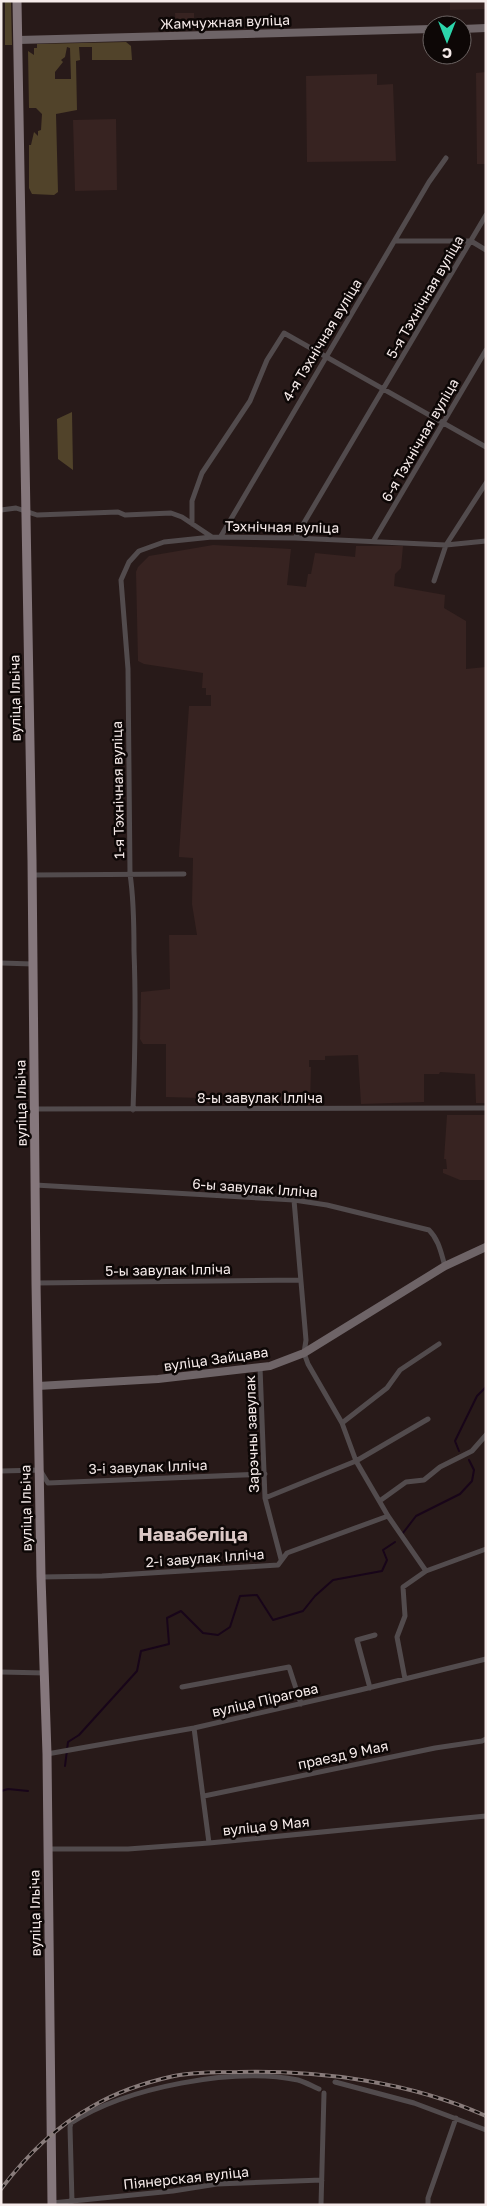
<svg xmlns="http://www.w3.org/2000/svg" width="487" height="2206" font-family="'Golos Text',sans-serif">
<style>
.built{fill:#372321}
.green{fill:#51432a;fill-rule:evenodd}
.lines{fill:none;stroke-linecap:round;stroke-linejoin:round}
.stream{stroke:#180519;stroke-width:2}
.street{stroke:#524b4d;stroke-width:5}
.secondary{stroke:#6e6467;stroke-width:8}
.primary{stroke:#85777c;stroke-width:9}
.rail-casing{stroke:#887b7a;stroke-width:4}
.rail{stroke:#0d0706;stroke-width:2;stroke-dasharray:5.5;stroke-linecap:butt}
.labels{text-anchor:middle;stroke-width:5;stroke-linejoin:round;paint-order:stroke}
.street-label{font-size:14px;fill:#f6ebea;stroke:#0d0706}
.district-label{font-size:19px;font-weight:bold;fill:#dbc8c6;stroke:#0d0706}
</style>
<rect width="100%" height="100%" fill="#281a19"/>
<path class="built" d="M 450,1 L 486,1 L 486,9 L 450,10 Z
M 175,13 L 194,13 L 194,29 L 176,30 Z
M 486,72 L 486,164 L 477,164 L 476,73 Z
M 377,74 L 377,85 L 393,84 L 396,161 L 307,162 L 306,76 Z
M 116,119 L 117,190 L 75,191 L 73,120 Z
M 213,545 L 291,549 L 287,585 L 306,587 L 308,574 L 311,574 L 315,553 L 355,557 L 356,546 L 403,546 L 401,568 L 395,574 L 394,586 L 445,595 L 444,608 L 466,621 L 466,669 L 486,667 L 486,1103 L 476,1103 L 475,1074 L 440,1072 L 439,1074 L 424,1074 L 424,1102 L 361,1104 L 358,1055 L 325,1056 L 325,1060 L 309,1060 L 309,1067 L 311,1067 L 310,1105 L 202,1103 L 202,1098 L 166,1097 L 166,1044 L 143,1044 L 140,1039 L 141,992 L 170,989 L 169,935 L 197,935 L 192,904 L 193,858 L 179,857 L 179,854 L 189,706 L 211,706 L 211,695 L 206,695 L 206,688 L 202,688 L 203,673 L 144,664 L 138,661 L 136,572 L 138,567 L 149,556 Z
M 447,1115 L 486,1115 L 486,1180 L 460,1180 L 443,1173 L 443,1169 L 447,1169 L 446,1159 L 444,1159 Z"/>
<path class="green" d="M 5,1 L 11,2 L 12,45 L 5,45 Z
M 126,42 L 131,46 L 132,60 L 92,60 L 92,47 L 79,47 L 80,60 L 76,61 L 77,110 L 56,114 L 58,192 L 54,195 L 32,194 L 29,188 L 29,145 L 31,145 L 34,132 L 38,136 L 38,131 L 41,130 L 42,114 L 36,108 L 29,108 L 28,51 L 34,55 L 34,48 L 37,48 L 37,44 ZM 67,47 L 70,48 L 71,79 L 55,79 L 55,72 L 63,62 L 61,60 L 65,57 Z
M 72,412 L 73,470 L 58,459 L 57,419 Z"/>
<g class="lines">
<path class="stream" d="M 459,1451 L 455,1441 L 477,1396 L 486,1387
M 403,1533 L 416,1516 L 460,1494 L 472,1481 L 474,1470 L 469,1460
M 65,1766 L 68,1742 L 79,1735 L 137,1671 L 141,1651 L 169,1644 L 167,1618 L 181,1611 L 203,1633 L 218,1635 L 230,1627 L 240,1596 L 257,1595 L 273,1620 L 303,1611 L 315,1596 L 333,1580 L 382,1571 L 387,1560 L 383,1550 L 395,1542
M 1,1791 L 8,1789 L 28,1791"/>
<path class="street" d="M 395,241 L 471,241 L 486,250
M 1,510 L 16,508 L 37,515 L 118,512 L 125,515 L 171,513 L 182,517 L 212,537 L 295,538 L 446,545 L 486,541
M 192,524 L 192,501 L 202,473 L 250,401 L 267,360 L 284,333 L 486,447
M 221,536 L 429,182 L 446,158
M 295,538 L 486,215
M 374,540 L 486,350
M 434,581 L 446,545 L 486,483
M 32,875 L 184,874
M 1,963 L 33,964
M 34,1109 L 486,1108
M 133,1110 C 135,1057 136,1004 134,951 C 134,925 134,900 130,874 L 128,669 L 121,580 L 129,562 L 139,551 L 164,542 L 212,537
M 35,1185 L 294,1200 L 327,1205 L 429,1230 C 439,1240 441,1253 445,1266
M 294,1200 L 306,1340 L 304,1353 L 308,1364 L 342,1423 L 356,1461 L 388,1516 L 426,1571
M 36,1283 L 300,1280
M 260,1367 L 265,1498 L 281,1559
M 342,1423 L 387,1388 L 400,1370 L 439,1344
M 1,1471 L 40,1470 L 48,1483 L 265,1474
M 265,1498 L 356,1461 L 428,1419
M 381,1500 L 406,1482 L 424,1480 L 440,1467 L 472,1451 L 486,1435
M 41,1577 L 102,1576 L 278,1565 L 287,1553 L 388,1516
M 1,1672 L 45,1673
M 405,1679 L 397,1637 L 405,1616 L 403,1587 L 426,1571 L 486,1549
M 182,1687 L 289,1667 L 301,1704
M 370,1688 L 357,1640 L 375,1635
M 194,1728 L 209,1843
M 47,1754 L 194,1728 L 360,1690 L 486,1659
M 204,1796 L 435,1748 L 482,1741 L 486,1739
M 48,1849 L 128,1849 L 209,1843 L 486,1816
M 335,2082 L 414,2103 L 486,2130
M 72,2202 L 70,2127 L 71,2123 C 127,2087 233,2067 298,2080 C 305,2082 312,2086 319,2089
M 52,2203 L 173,2191 L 217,2184 L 322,2180
M 321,2205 L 324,2093
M 428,2205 L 428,2198 L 456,2118"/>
<path class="secondary" d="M 462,29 L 486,28
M 18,40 L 432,29
M 38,1386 L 158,1379 L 270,1366 L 304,1353 L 445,1266 L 486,1247"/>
<path class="primary" d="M 17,1 L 32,860 L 36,1283 L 41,1577 L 47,1754 L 52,2205"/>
<g class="rail-casing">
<path id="rail" d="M 1,2189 C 27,2155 55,2127 93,2106 C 117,2092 147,2082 174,2076 C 195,2072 217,2072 238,2072 C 321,2070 410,2082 486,2116"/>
</g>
<use href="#rail" class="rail"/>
</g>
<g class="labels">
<g class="street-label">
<text transform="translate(225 22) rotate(-2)" y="5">Жамчужная вуліца</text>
<text transform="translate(425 297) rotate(-60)" y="5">5-я Тэхнічная вуліца</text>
<text transform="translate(322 340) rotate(-59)" y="5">4-я Тэхнічная вуліца</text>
<text transform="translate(420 440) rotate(-60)" y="5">6-я Тэхнічная вуліца</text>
<text transform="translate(282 527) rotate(1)" y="5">Тэхнічная вуліца</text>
<text transform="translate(15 698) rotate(-91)" y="5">вуліца Ільіча</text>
<text transform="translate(118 790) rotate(-91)" y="5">1-я Тэхнічная вуліца</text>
<text x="260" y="1103">8-ы завулак Ілліча</text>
<text transform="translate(21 1103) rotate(-91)" y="5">вуліца Ільіча</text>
<text transform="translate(255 1188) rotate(4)" y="5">6-ы завулак Ілліча</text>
<text transform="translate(168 1270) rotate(-1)" y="5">5-ы завулак Ілліча</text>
<text transform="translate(216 1359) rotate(-8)" y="5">вуліца Зайцава</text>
<text transform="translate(252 1434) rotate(-92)" y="5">Зарэчны завулак</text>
<text transform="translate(148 1467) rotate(-2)" y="5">3-і завулак Ілліча</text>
<text transform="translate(26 1508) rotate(-91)" y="5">вуліца Ільіча</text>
<text transform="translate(205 1558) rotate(-4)" y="5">2-і завулак Ілліча</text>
<text transform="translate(265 1700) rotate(-13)" y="5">вуліца Пірагова</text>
<text transform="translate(343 1755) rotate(-12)" y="5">праезд 9 Мая</text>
<text transform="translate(266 1826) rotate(-6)" y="5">вуліца 9 Мая</text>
<text transform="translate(35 1913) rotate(-91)" y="5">вуліца Ільіча</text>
<text transform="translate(186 2178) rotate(-6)" y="5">Піянерская вуліца</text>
</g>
<g class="district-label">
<text x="193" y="1541">Навабеліца</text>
</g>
</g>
<rect width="487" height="2206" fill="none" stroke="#f6ebea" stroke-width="5"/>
<g transform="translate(447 40) rotate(180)"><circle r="24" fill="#0d0706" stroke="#6a6261"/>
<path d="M0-4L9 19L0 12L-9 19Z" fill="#2cd5ab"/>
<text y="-8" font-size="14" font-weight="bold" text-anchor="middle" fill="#f6ebea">С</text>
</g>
</svg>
